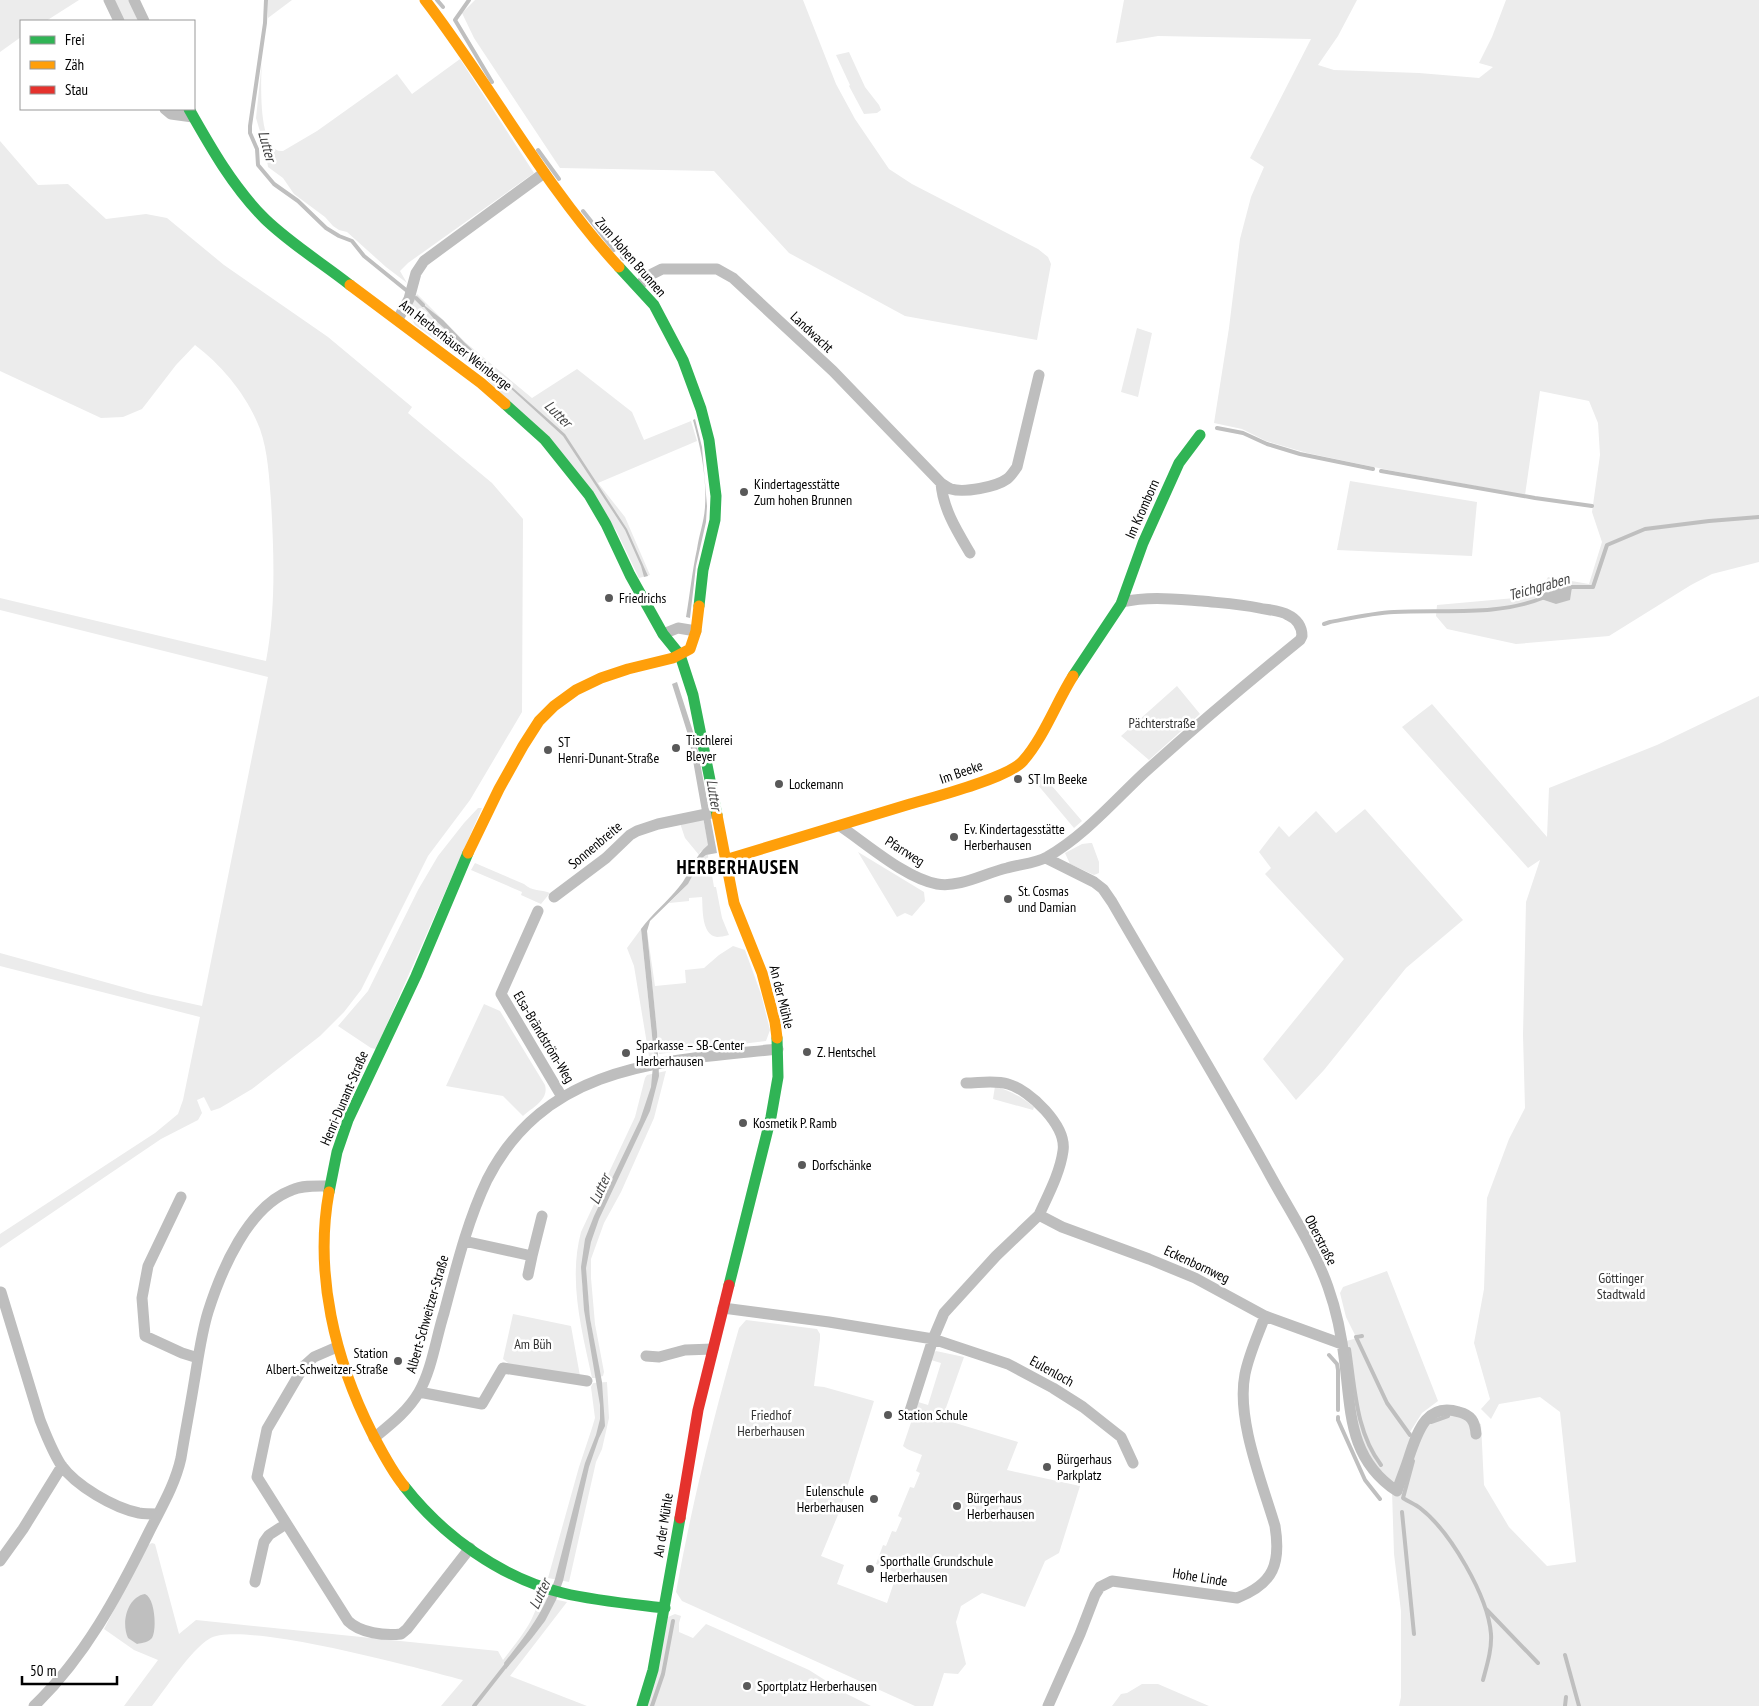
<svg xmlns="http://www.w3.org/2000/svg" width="1759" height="1706" font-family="'PT Sans Narrow',sans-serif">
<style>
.green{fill:#ececec}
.water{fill:#bfbfbf}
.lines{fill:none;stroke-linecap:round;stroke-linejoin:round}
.stream{stroke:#bfbfbf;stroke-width:4}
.street{stroke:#bebebe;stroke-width:11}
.fast{stroke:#30b455;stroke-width:11}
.slow{stroke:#ff9f0a;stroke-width:11}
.jam{stroke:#e5322d;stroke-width:11}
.poi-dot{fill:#595959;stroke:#fff;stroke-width:2}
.labels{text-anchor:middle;stroke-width:5;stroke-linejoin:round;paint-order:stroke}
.street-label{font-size:14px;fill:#000;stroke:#fff}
.poi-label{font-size:14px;fill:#000;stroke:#fff;text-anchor:start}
.park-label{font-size:14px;fill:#333;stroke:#fff}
.water-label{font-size:15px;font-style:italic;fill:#444;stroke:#fff}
.district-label{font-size:19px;font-weight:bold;letter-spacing:1px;fill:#000;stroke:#fff}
</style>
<rect width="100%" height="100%" fill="#fff"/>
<path class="green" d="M 0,0 L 79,0 L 46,21 L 21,21 L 21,37 L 0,52 Z
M 113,0 L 129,0 L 138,21 L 122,21 Z
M 268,0 L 292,0 L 268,18 Z
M 475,0 L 803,0 L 836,84 L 855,119 L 889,169 L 912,184 L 1038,249 L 1048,257 L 1051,264 L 1037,340 L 905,316 L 789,253 L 714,171 L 560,168 L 474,38 L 462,13 Z
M 1124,0 L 1357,0 L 1338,36 L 1318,65 L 1334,70 L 1419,73 L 1479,78 L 1493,67 L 1479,63 L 1492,37 L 1506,0 L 1759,0 L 1759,562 L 1712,574 L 1691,585 L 1609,636 L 1516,644 L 1447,629 L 1436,616 L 1437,605 L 1538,596 L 1548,577 L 1589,584 L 1602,542 L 1592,512 L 1600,455 L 1598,423 L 1589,401 L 1540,391 L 1525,495 L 1388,470 L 1307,453 L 1266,441 L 1242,429 L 1214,423 L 1229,328 L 1240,239 L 1251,197 L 1264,167 L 1250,158 L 1311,39 L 1158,36 L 1116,43 Z
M 849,52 L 865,87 L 879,105 L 881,110 L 877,113 L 864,114 L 849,86 L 850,85 L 836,55 Z
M 460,59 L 534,173 L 408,263 L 400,271 L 407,283 L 386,267 L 347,232 L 339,230 L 333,226 L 325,217 L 294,194 L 283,178 L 268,167 L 265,148 L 256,118 L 262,61 C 261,78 257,154 283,151 L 317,131 L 397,74 L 412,94 Z
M 0,141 L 38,185 L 68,184 L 106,219 L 146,214 L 167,218 L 224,265 L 328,337 L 412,407 L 408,413 L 492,483 L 523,519 L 522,712 L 470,800 L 428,856 L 361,990 L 344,1012 L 320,1036 L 252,1089 L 220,1108 L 211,1111 L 204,1097 L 197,1100 L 202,1113 L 198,1120 L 161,1139 L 0,1248 L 0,1234 L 155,1133 L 178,1114 L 183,1100 L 200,1017 L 0,966 L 0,953 L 148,994 L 202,1006 L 268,677 L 0,610 L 0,598 L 266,661 C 276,609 274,554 271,501 C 269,477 268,452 260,429 C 248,397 223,366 195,345 L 176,365 L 142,409 L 123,417 L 101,418 L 0,371 Z
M 417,294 L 465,342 L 532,398 L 577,369 L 632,412 L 644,440 L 691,421 L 697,441 L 598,483 L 625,517 L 650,575 L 639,578 L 616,530 L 485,377 L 453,350 L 448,348 L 415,325 L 411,318 L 415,318 L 430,331 L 436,324 L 426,316 L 428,313 L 421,308 L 418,312 C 413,311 411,310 410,305 Z
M 1137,328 L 1152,333 L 1138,397 L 1121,392 Z
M 1350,481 L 1477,502 L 1472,556 L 1337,550 Z
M 1177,686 L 1200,714 L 1149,760 L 1121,736 Z
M 1759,696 L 1759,1706 L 1399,1706 L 1401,1697 L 1401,1611 L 1394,1554 L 1392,1491 L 1364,1446 L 1355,1418 L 1346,1341 L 1362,1337 L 1361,1334 L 1355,1335 L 1346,1317 L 1340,1293 L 1343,1287 L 1387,1271 L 1438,1401 L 1422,1413 L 1410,1432 L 1420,1435 C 1441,1403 1451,1417 1481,1424 L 1484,1485 L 1509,1527 L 1547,1566 L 1576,1562 L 1560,1412 L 1540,1397 L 1499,1404 L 1491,1419 L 1481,1409 L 1490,1399 L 1474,1343 L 1484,1289 L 1487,1198 L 1509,1139 L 1525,1108 L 1523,1035 L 1526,902 L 1540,860 L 1528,868 L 1402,727 L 1432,704 L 1547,837 L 1549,788 L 1657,745 Z
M 1040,772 L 1082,821 L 1074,828 L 1032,778 Z
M 478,808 L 482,808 L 376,1049 L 371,1048 L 338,1026 L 368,991 L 418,890 L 438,856 L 464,823 Z
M 1365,809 L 1463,920 L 1406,968 L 1324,1070 L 1296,1100 L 1263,1059 L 1344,959 L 1265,874 L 1271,868 L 1259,852 L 1279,826 L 1289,837 L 1316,811 L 1336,833 Z
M 703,818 L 709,846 L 700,852 L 699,855 L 685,838 L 680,823 Z
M 1090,843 L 1092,843 L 1099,862 L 1099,873 L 1094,875 L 1070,864 L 1065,853 L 1082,844 Z
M 858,852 L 924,892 L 925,901 L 912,916 L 905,913 L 897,917 Z
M 706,855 L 708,855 L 710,875 L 712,875 L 714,887 L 716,887 L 722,918 L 729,935 C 725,936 720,937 717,937 C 701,935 703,908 702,897 L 689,898 L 689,901 L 669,903 L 688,884 L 702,858 Z
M 475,863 L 524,884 C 533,892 540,889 550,893 L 541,904 L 521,895 L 522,892 L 471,870 Z
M 641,929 L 654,1055 L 649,1056 L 634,966 L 627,948 Z
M 647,931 L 655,986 L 686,983 L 685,970 L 704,968 L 719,955 L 733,946 L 745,950 L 761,994 L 770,1030 L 766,1041 L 659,1054 Z
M 484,1004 L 500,1011 L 545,1085 C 549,1100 533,1107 523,1116 L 503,1096 L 446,1086 Z
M 666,1071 L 654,1118 L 621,1192 L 604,1223 L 591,1259 L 591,1278 L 595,1324 L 604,1372 L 603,1376 L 600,1377 L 590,1318 L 587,1285 L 582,1283 L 596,1378 L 592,1378 C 582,1331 568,1281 581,1232 L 635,1117 L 645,1078 L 647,1075 Z
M 995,1086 C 1010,1091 1022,1097 1034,1107 L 1033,1110 L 993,1099 Z
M 513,1314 L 571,1326 L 580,1376 L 513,1367 L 503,1359 Z
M 746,1320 L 817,1329 L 820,1334 L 820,1339 L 814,1386 L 824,1387 L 874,1401 L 840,1510 L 821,1556 L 844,1565 L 837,1584 L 887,1603 L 897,1573 L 876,1564 L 883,1545 L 886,1546 L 892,1531 L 896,1532 L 902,1518 L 898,1516 L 910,1487 L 914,1488 L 920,1473 L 916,1471 L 922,1455 L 907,1449 L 903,1446 L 918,1402 L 928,1405 L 941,1363 L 931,1360 L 932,1354 L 936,1351 L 964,1357 L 942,1419 L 1018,1442 L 1007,1470 L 1080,1486 L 1059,1553 L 1045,1561 L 1025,1607 L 982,1593 L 961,1606 L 956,1622 L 966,1664 L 958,1674 L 944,1673 L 933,1706 L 915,1706 L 682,1601 L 676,1592 C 692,1503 714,1415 739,1328 Z
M 607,1382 L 609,1418 L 602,1449 L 596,1462 L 569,1582 L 548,1578 L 579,1467 L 592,1428 L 595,1418 L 591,1387 L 593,1383 Z
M 152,1543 L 155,1544 L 179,1634 L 196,1620 L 498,1651 L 503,1660 C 520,1638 533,1624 540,1596 L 567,1602 L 510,1676 L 587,1706 L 441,1706 L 463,1680 C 421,1669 240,1619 209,1639 C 191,1650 166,1688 152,1706 L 124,1706 L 158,1660 L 134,1650 L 104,1629 L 148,1545 Z
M 675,1614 L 681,1616 L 679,1623 L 679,1632 L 693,1638 L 706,1624 L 713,1627 L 809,1670 L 847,1694 L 871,1706 L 648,1706 L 668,1617 Z
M 1142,1684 L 1158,1684 L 1209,1706 L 1112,1706 L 1121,1694 L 1127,1693 Z"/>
<path class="water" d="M 420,302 L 443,320 L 464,342 L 513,388 L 565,434 L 627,529 L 648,576 L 644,577 L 641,566 L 625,530 L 563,436 L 434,319 Z
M 695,419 L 702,447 L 707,506 L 706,522 L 696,566 L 690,618 L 686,617 C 690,594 692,572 697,549 C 699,535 704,522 705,507 C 707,478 701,448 693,420 Z
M 1549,579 L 1572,587 L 1570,600 L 1556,604 L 1541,599 Z
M 677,682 L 696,741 L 717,853 L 706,855 L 702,858 L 688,884 L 650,921 L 647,931 L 657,1032 L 659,1076 L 650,1111 L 599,1219 L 591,1242 L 586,1268 L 590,1318 L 602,1382 L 605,1426 L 599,1438 L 589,1467 L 563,1581 L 556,1600 L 545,1621 L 532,1638 L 506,1669 L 504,1663 C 526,1635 543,1614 555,1579 L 585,1463 L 596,1435 L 600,1419 L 600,1405 L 584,1310 L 581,1267 L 585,1239 L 594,1216 L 640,1120 L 651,1087 L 654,1055 L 641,929 C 652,914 667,902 679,887 C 690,874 694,856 708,845 L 689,738 L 672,684 Z
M 145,1594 C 155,1598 157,1629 152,1638 C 149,1642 142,1643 137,1644 L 128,1638 C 121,1623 127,1597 145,1594 Z"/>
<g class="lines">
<path class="stream" d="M 266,0 L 265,23 L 250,126 L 250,133 L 257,149 L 258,165 L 274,184 L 298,201 L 326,228 L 339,236 L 352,241 L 364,256 L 406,290
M 437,0 L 443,7
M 469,0 L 455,20 L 492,82
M 538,150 L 559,179
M 583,211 L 614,250
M 622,257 L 624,259
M 416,298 L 423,305
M 1217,428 L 1243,433 L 1267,444 L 1300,454 L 1373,469
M 1381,471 L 1535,498 L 1592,506
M 1568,588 L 1572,587 L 1593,587 L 1607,545 L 1645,529 L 1709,521 L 1759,517
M 1324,624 L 1330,622 C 1351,618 1373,613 1394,612 C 1445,609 1497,617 1545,597
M 1362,1336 L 1356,1337 L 1387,1403 L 1410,1435
M 1349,1349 C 1355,1389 1356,1432 1381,1465
M 1329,1355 L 1337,1364 L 1338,1370 L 1338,1410
M 1338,1417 L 1338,1420 L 1365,1480 L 1380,1499
M 1431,1422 L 1448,1416
M 1413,1461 L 1403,1498 C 1409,1502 1415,1504 1420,1508 C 1450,1531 1488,1596 1491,1634 C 1492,1649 1487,1665 1483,1680
M 1402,1512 L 1414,1634
M 1486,1609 L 1538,1663
M 1565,1655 L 1579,1706
M 474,1706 L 507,1664
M 652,1706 L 663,1674 L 673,1621
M 1565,1706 L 1566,1697"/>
<path class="street" d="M 109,0 L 119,21
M 134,0 L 144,21
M 165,109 L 171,114 L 193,117
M 638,286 L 652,274 L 662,269 L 717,269 L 733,278 L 833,371 L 941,483 C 944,485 948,488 951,489 C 964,493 996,487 1007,479 C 1011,476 1014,471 1017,467 L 1039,375
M 398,319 L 409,299 L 416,273 L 424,261 L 544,173
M 941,483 C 943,509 957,531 970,553
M 663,634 L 678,628 L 696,631
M 840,826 C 867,844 905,878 937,884 C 960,888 985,873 1007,868 C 1020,864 1034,864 1047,857 C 1084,836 1113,802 1144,773 C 1195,727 1247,683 1300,640 L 1302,636 C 1302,627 1297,619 1288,615 C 1280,610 1268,610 1259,608 C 1240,604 1221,603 1202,601 C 1174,599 1149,596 1122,602
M 1046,858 L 1094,882 L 1103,889 L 1112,902 C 1164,992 1219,1082 1269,1173 C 1289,1210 1314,1247 1328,1287 C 1337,1312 1342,1338 1345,1364 C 1351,1415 1350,1460 1397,1491 C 1401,1479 1406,1467 1410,1454 C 1418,1431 1427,1402 1459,1412 C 1471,1415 1475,1421 1476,1434
M 554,897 L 606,858 L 630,835 L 637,831 L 658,824 L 716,812
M 538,911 L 501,994 L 562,1097
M 966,1083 C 979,1083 995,1080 1008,1084 C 1030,1090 1067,1126 1063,1151 C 1060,1173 1048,1195 1039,1215
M 181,1197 L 148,1266 L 142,1298 L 145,1336 L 182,1353 L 198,1358
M 464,1241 L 532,1256 L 542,1216
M 528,1275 L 532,1256
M 1,1292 L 40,1420 C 46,1435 52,1451 61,1465 C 76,1486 114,1508 139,1513 C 145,1514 152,1514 158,1514
M 723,1308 L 829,1322 L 933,1339 L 1008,1364 L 1053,1388 L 1083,1407 L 1121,1437 L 1133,1463
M 337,1347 L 314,1357 L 304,1366 L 267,1429 L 257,1477 L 348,1621 C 360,1633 385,1636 401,1634 L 407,1629 L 470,1548
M 646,1356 L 659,1357 L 685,1350 L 713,1349
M 419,1392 L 482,1404 L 503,1368 L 587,1381
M 910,1411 L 933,1339 L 944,1313 L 996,1256 L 1039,1215 L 1062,1227 L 1149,1259 L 1195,1278 L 1265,1316 L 1342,1344
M 374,1438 C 391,1424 408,1411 419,1392 C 432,1369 436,1338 444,1313 C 456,1268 467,1222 487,1180 C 546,1063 664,1061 778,1049
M 0,1561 L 23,1529 L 62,1466
M 255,1582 L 264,1542 L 269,1535 L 286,1524
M 34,1706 C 85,1657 118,1595 149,1532 C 161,1508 175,1485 181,1458 C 185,1433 190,1408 194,1383 C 198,1360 201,1335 208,1312 C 221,1271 248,1206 292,1190 C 303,1185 317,1186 329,1186
M 1048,1706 L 1080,1634 L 1095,1595 L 1100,1587 L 1112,1581 L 1237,1598 C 1274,1584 1281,1563 1275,1526 C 1262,1482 1236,1419 1245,1374 C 1249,1354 1258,1335 1265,1316"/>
<path class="fast" d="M 189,109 C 211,148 233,187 265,219 C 291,244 322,263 350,285
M 619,267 L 654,305 L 683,360 L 701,409 L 709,440 L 716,496 L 715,520 L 703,570 L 699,606
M 505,404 L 545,440 L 589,495 L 606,524 L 630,575 L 663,634 L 680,655 L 693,695 L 717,815
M 1073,676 L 1121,604 L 1143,543 L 1179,463 L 1200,435
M 329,1192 L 337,1152 L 348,1120 L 416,976 L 468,853
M 729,1285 L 771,1117 L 778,1077 L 777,1038
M 404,1486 C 443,1536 501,1578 563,1593 C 596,1601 631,1604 665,1608
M 642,1706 L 653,1670 L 680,1518"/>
<path class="slow" d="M 425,0 C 492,87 544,186 619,267
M 350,285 L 481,383 L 505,404
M 717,815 L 734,903 L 762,973 L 775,1022 L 777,1038
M 468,853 L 499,789 L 523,746 L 539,721 L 554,706 L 576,690 L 601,678 L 628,669 L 673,658 L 690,649 L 696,631 L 699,606
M 725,860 C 787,841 848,823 910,804 C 935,797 1008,778 1023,761 C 1044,737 1056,703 1073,676
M 329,1192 C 314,1274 335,1360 372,1433 C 382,1452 391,1470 404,1486"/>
<path class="jam" d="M 680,1518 L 698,1410 L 729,1285"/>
</g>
<g class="poi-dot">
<circle cx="744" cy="492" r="5"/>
<circle cx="609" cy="598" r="5"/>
<circle cx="676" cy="748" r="5"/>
<circle cx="548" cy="750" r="5"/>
<circle cx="1018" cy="779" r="5"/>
<circle cx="779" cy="784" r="5"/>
<circle cx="954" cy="837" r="5"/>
<circle cx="1008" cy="899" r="5"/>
<circle cx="807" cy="1052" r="5"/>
<circle cx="626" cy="1053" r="5"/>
<circle cx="743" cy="1123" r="5"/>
<circle cx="802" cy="1165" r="5"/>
<circle cx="398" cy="1361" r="5"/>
<circle cx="888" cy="1415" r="5"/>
<circle cx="1047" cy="1467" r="5"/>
<circle cx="874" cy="1499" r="5"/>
<circle cx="957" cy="1506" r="5"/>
<circle cx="870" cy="1569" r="5"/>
<circle cx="747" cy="1686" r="5"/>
</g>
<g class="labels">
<g class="street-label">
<text transform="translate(631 257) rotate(49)" y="5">Zum Hohen Brunnen</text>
<text transform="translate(812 332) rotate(43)" y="5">Landwacht</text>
<text transform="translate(456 345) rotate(38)" y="5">Am Herberhäuser Weinberge</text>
<text transform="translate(1142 509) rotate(-66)" y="5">Im Kromborn</text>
<text transform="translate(961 772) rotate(-19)" y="5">Im Beeke</text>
<text transform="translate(595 845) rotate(-40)" y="5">Sonnenbreite</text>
<text transform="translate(905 851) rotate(32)" y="5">Pfarrweg</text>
<text transform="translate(782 997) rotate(76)" y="5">An der Mühle</text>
<text transform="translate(544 1037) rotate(59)" y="5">Elsa-Brändström-Weg</text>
<text transform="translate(344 1098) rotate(-67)" y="5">Henri-Dunant-Straße</text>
<text transform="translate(1321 1240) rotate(63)" y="5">Oberstraße</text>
<text transform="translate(1197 1264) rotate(25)" y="5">Eckenbornweg</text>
<text transform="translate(427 1314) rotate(-74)" y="5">Albert-Schweitzer-Straße</text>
<text transform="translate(1052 1371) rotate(29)" y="5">Eulenloch</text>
<text transform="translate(663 1525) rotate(-81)" y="5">An der Mühle</text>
<text transform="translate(1200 1577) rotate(9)" y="5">Hohe Linde</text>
</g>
<g class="poi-label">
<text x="754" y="489">Kindertagesstätte<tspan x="754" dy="16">Zum hohen Brunnen</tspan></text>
<text x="619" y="603">Friedrichs</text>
<text x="686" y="745">Tischlerei<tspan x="686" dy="16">Bleyer</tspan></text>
<text x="558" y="747">ST<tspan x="558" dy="16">Henri-Dunant-Straße</tspan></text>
<text x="1028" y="784">ST Im Beeke</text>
<text x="789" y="789">Lockemann</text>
<text x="964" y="834">Ev. Kindertagesstätte<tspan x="964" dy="16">Herberhausen</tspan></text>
<text x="1018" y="896">St. Cosmas<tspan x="1018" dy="16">und Damian</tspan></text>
<text x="636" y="1050">Sparkasse – SB-Center<tspan x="636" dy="16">Herberhausen</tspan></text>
<text x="817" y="1057">Z. Hentschel</text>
<text x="753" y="1128">Kosmetik P. Ramb</text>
<text x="812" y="1170">Dorfschänke</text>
<text x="388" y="1358" text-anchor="end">Station<tspan x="388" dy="16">Albert-Schweitzer-Straße</tspan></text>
<text x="898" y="1420">Station Schule</text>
<text x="1057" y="1464">Bürgerhaus<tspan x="1057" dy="16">Parkplatz</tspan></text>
<text x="864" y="1496" text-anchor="end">Eulenschule<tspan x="864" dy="16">Herberhausen</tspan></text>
<text x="967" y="1503">Bürgerhaus<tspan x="967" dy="16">Herberhausen</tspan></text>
<text x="880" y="1566">Sporthalle Grundschule<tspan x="880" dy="16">Herberhausen</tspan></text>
<text x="757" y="1691">Sportplatz Herberhausen</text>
</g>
<g class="park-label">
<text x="1162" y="728">Pächterstraße</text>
<text x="1621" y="1283">Göttinger<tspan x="1621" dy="16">Stadtwald</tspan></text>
<text x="533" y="1349">Am Büh</text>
<text x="771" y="1420">Friedhof<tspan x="771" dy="16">Herberhausen</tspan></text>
</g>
<g class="water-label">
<text transform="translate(267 146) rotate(74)" y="5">Lutter</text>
<text transform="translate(558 414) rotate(44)" y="5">Lutter</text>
<text transform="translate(1539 587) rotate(-16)" y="5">Teichgraben</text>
<text transform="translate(714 795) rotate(80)" y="5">Lutter</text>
<text transform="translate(600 1189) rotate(-66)" y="5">Lutter</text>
<text transform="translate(540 1594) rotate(-65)" y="5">Lutter</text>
</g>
<g class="district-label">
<text x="738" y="874">HERBERHAUSEN</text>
</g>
</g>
<rect x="20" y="20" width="175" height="90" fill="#ffffff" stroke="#999999"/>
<rect x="30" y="36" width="25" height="8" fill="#30b455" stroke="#999999"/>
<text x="65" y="45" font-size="15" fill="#000000">Frei</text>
<rect x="30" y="61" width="25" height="8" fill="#ff9f0a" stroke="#999999"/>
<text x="65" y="70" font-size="15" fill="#000000">Zäh</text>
<rect x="30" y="86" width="25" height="8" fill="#e5322d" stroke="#999999"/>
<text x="65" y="95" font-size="15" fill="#000000">Stau</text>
<path d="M22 1676v8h95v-8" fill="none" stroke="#000000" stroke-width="2.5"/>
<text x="30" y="1676" font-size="15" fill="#000000" stroke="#ffffff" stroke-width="4" paint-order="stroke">50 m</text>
</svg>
